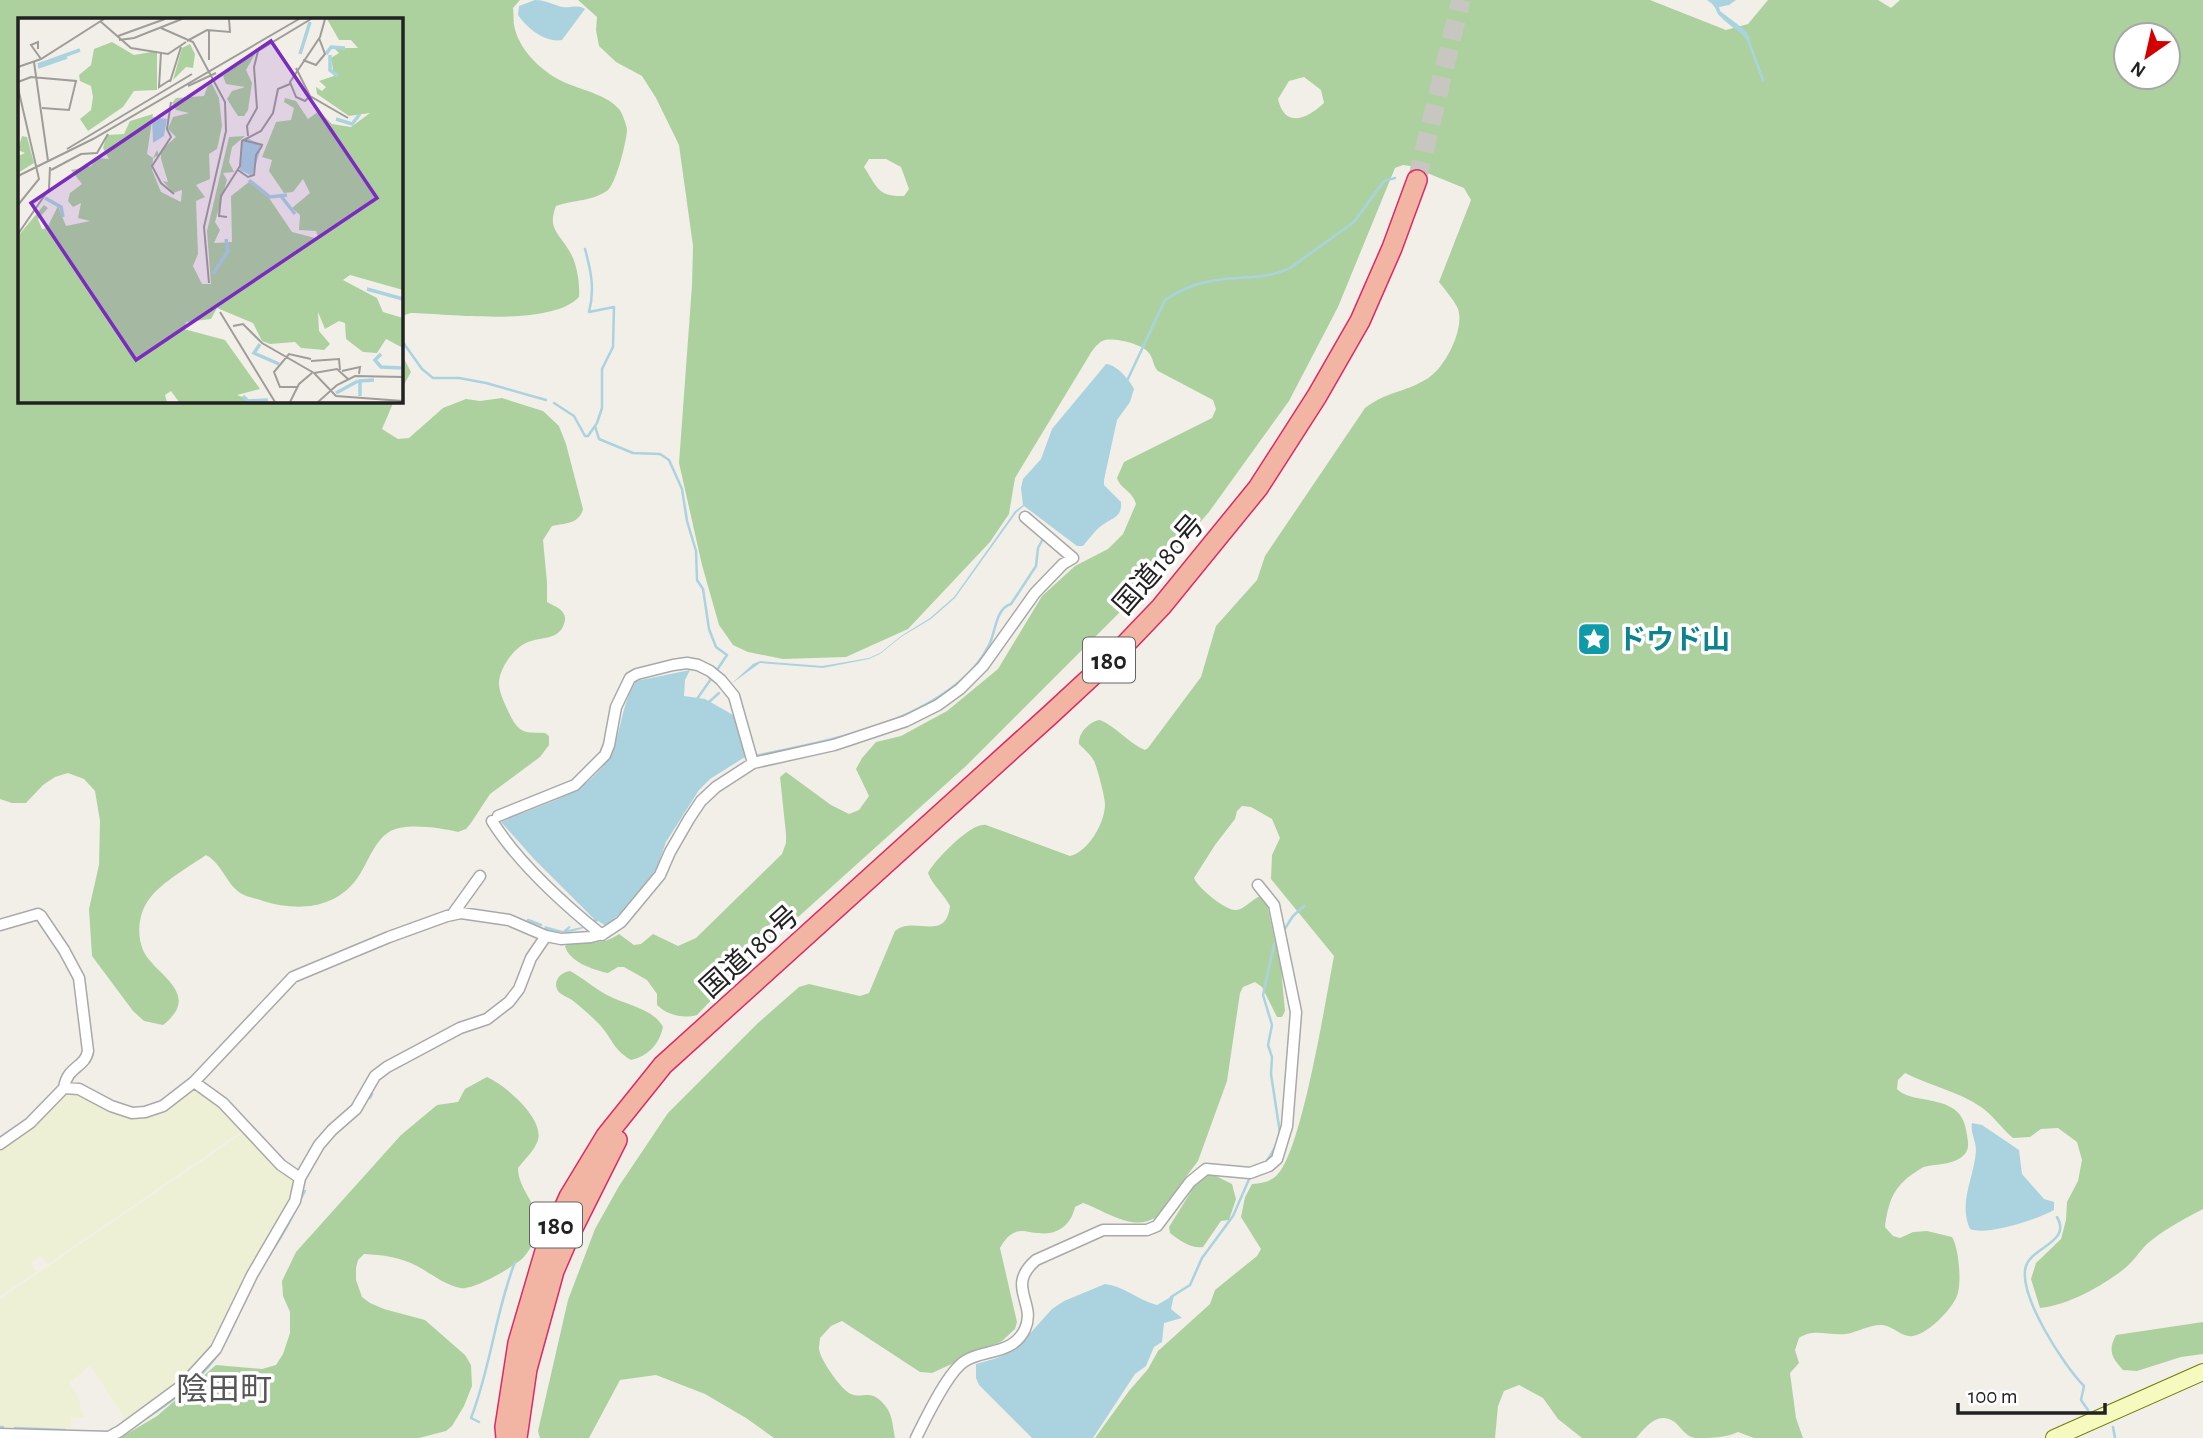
<svg xmlns="http://www.w3.org/2000/svg" width="2203" height="1438" font-family="'Alegreya Sans','Noto Sans JP',sans-serif">
<style>
.farmland{fill:#eef0d5}
.forest{fill:#add19e;fill-rule:evenodd}
.water{fill:#aad3df}
.lines{fill:none;stroke-linecap:round;stroke-linejoin:round}
.stream{stroke:#aad3df;stroke-width:2.5}
.trunk-tunnel{stroke:#c8c6c1;stroke-width:19;stroke-dasharray:19 10;stroke-linecap:butt}
.minor-casing{stroke:#a9a9a9;stroke-width:13}
.secondary-casing{stroke:#707d05;stroke-width:18}
.trunk-casing{stroke:#dc2a67;stroke-width:22}
.minor{stroke:#fff;stroke-width:10}
.secondary{stroke:#f7fabf;stroke-width:16}
.trunk{stroke:#f2b4a3;stroke-width:19}
.labels{text-anchor:middle;stroke-width:7;stroke-linejoin:round;paint-order:stroke}
.shield{fill:#fff;stroke:#646464;stroke-width:2}
.shield-label{font-size:26px;font-weight:bold;fill:#222}
.street-label{font-size:28px;fill:#222;stroke:#fff}
.culture-label{font-size:28px;font-weight:bold;fill:#0d838f;stroke:#fff;text-anchor:start}
.quarter-label{font-size:32px;fill:#555;stroke:#fff}
.inset-river{fill:none;stroke:#aad3df;stroke-width:3.5}
.inset-road{fill:none;stroke:#9f9d99;stroke-width:2}
.view{fill:#7b2cbf;fill-opacity:0.15;stroke:#7b2cbf;stroke-width:3.5}
.inset-edge{fill:none;stroke:#222;stroke-width:3.5}
</style>
<rect width="100%" height="100%" fill="#f2efe9"/>
<path class="farmland" d="M 201,1091 L 221,1105 L 242,1130 L 241,1132 L 48,1264 L 40,1256 L 30,1264 L 37,1272 L 0,1296 L 0,1147 L 64,1094 L 77,1094 L 126,1116 L 188,1092 Z
M 244,1132 L 293,1177 L 295,1189 L 222,1333 L 194,1371 L 126,1420 L 90,1366 L 69,1383 L 78,1397 L 84,1417 L 71,1418 L 71,1429 L 65,1429 L 65,1433 L 15,1431 L 14,1427 L 4,1427 L 4,1430 L 0,1430 L 0,1299 Z"/>
<path class="forest" d="M 0,0 L 520,0 L 513,8 C 514,15 513,23 515,29 C 521,54 548,77 571,85 C 586,91 608,96 619,109 C 622,112 626,124 627,129 C 627,141 616,183 608,190 C 594,201 573,200 556,206 C 547,229 559,233 570,252 C 577,264 580,283 579,297 C 551,327 452,314 411,313 L 401,316 L 401,19 L 19,19 L 19,401 L 394,401 L 382,429 L 398,439 L 409,438 L 443,408 L 466,399 L 480,401 L 502,398 L 543,411 L 559,426 L 566,444 L 583,509 C 579,524 566,523 552,526 L 543,540 L 547,582 L 547,602 C 556,607 569,611 564,624 C 559,640 541,637 528,642 C 514,647 498,670 499,685 C 500,695 506,706 510,715 C 520,735 526,732 545,733 L 549,736 L 549,745 L 540,757 L 490,794 L 471,823 L 466,829 L 458,832 C 441,828 404,822 389,832 C 373,842 367,866 356,880 C 333,910 296,911 263,901 C 257,899 248,897 242,894 C 226,885 223,864 206,855 C 190,866 161,883 150,898 C 139,911 136,934 143,950 C 153,974 204,993 163,1025 L 144,1021 L 133,1011 L 92,956 L 89,909 L 99,865 L 100,821 L 95,791 L 84,779 L 68,773 L 55,777 L 43,785 L 26,803 L 12,803 L 0,799 Z
M 578,0 L 1650,0 L 1726,30 L 1748,24 L 1768,0 L 1878,0 L 1891,8 L 1900,0 L 2203,0 L 2203,1209 C 2184,1219 2163,1230 2147,1244 C 2139,1252 2133,1262 2124,1269 C 2102,1286 2069,1305 2040,1308 L 2031,1279 L 2036,1263 L 2061,1239 L 2066,1220 L 2067,1202 L 2078,1181 L 2082,1160 L 2077,1142 L 2058,1128 L 2041,1129 L 2030,1137 L 2013,1138 C 2002,1129 1993,1115 1981,1107 C 1958,1091 1930,1086 1905,1073 L 1898,1080 L 1897,1089 C 1914,1107 1963,1090 1967,1135 C 1968,1142 1970,1149 1964,1155 C 1955,1164 1940,1164 1928,1166 C 1922,1167 1919,1170 1914,1173 C 1893,1187 1888,1203 1885,1227 L 1893,1236 L 1900,1238 L 1913,1232 L 1927,1231 L 1952,1237 C 1959,1248 1962,1284 1957,1296 C 1951,1310 1929,1333 1913,1336 C 1903,1338 1894,1327 1883,1325 C 1870,1324 1858,1332 1846,1334 C 1828,1336 1814,1328 1799,1338 L 1795,1350 L 1799,1363 L 1790,1373 L 1796,1418 L 1803,1438 L 1754,1438 L 1738,1432 C 1726,1438 1709,1438 1695,1438 C 1684,1436 1681,1426 1673,1421 C 1657,1411 1645,1428 1636,1438 L 1582,1438 L 1558,1419 L 1543,1398 L 1519,1385 L 1504,1391 L 1498,1406 L 1495,1438 L 1095,1438 L 1129,1391 L 1148,1369 L 1158,1351 L 1210,1304 L 1215,1290 L 1257,1256 L 1261,1249 L 1241,1217 L 1245,1197 L 1252,1184 C 1262,1183 1270,1182 1277,1175 C 1302,1151 1326,997 1334,956 L 1271,879 L 1272,855 L 1280,838 L 1272,819 L 1251,807 L 1242,806 L 1237,811 L 1235,819 L 1215,845 L 1194,878 C 1197,887 1225,910 1235,910 C 1243,911 1252,899 1260,896 L 1266,900 L 1281,968 L 1285,1011 L 1282,1017 L 1277,1017 L 1262,987 L 1255,982 L 1243,987 L 1240,993 L 1227,1081 L 1198,1161 L 1156,1217 C 1134,1233 1104,1210 1083,1203 L 1075,1207 C 1071,1225 1057,1236 1038,1233 C 1030,1233 1023,1229 1016,1232 C 1008,1235 1004,1241 1000,1248 L 1017,1322 L 1015,1329 L 1002,1341 L 932,1373 L 920,1372 L 842,1321 L 831,1326 L 820,1338 C 820,1340 819,1346 819,1349 C 820,1359 841,1390 851,1394 C 863,1399 869,1389 882,1402 C 893,1413 892,1424 895,1438 L 774,1438 L 746,1418 L 705,1394 L 656,1375 L 620,1380 L 589,1438 L 540,1438 L 538,1431 L 568,1300 L 595,1229 L 619,1186 L 668,1113 L 758,1023 L 799,987 L 809,984 L 860,996 L 869,993 L 895,931 C 914,915 946,943 950,906 C 944,894 932,885 928,873 C 935,860 971,822 986,825 L 1070,856 C 1088,852 1105,823 1105,804 C 1105,797 1097,767 1094,761 C 1091,755 1084,749 1079,744 C 1078,733 1090,721 1100,720 C 1117,727 1128,743 1145,750 L 1148,748 L 1201,677 L 1216,626 L 1257,580 L 1265,556 L 1365,408 C 1386,392 1405,392 1425,380 C 1444,370 1465,330 1458,309 C 1454,300 1445,290 1439,282 L 1471,200 L 1464,188 L 1410,166 L 1403,165 L 1395,168 L 1338,307 L 1289,401 L 1209,512 L 1136,596 L 966,766 L 746,964 L 697,1015 C 683,1019 667,1015 657,1005 L 657,994 L 647,980 L 624,967 L 618,967 L 608,973 C 594,970 569,962 565,946 C 580,938 598,949 619,934 L 634,945 L 641,944 L 653,934 L 678,946 L 696,938 L 782,854 L 786,843 L 786,834 L 780,777 L 786,772 L 831,805 L 849,814 L 859,810 L 869,796 L 856,769 L 862,758 L 876,742 L 901,736 L 947,711 L 998,669 L 1042,596 L 1075,566 L 1108,549 L 1123,534 L 1136,504 C 1132,490 1121,490 1117,478 L 1124,462 L 1212,418 L 1216,409 L 1213,400 L 1158,371 C 1152,365 1154,358 1148,352 C 1141,344 1116,338 1105,340 C 1099,342 1096,346 1092,351 L 1015,478 L 1009,514 L 990,542 L 908,629 L 846,657 L 783,659 L 748,652 L 733,645 L 719,625 L 702,565 L 679,463 L 692,285 L 693,246 L 679,145 L 656,98 L 642,76 L 616,62 L 599,46 L 596,30 L 597,17 ZM 2126,35 L 2168,35 L 2168,77 L 2126,77 ZM 1304,77 L 1321,90 L 1324,103 C 1307,119 1285,129 1278,99 L 1289,81 ZM 869,159 L 886,159 L 901,167 L 909,189 L 904,196 C 878,197 877,187 864,167 Z
M 401,353 L 411,372 L 401,390 L 401,352 Z
M 570,971 C 583,978 594,988 607,995 C 625,1005 653,1008 663,1027 C 659,1045 648,1056 631,1060 C 612,1049 612,1037 598,1023 C 590,1015 581,1007 572,1000 C 568,997 561,995 558,991 C 552,981 561,972 570,971 Z
M 487,1077 C 505,1085 544,1118 538,1140 C 535,1150 524,1160 518,1168 C 518,1189 538,1204 538,1224 C 538,1236 531,1249 523,1258 C 513,1267 473,1291 460,1288 C 445,1285 430,1273 417,1266 C 400,1257 382,1255 364,1254 L 358,1260 L 356,1268 L 356,1280 L 362,1297 L 370,1303 L 384,1309 L 425,1320 L 465,1355 L 471,1365 L 472,1386 L 464,1406 L 452,1426 L 446,1431 L 419,1438 L 120,1438 L 157,1416 L 216,1365 L 262,1369 L 276,1365 L 283,1354 L 290,1333 L 290,1312 L 283,1296 L 282,1281 L 296,1252 L 401,1135 L 437,1105 L 458,1102 L 465,1089 Z
M 1212,1174 L 1232,1184 L 1236,1199 L 1229,1220 L 1221,1221 L 1203,1247 C 1191,1249 1179,1240 1170,1233 L 1169,1227 L 1200,1177 Z
M 2203,1322 L 2203,1354 L 2181,1357 L 2137,1371 L 2123,1370 C 2111,1357 2108,1350 2116,1335 Z"/>
<path class="water" d="M 535,0 C 546,0 553,5 563,7 C 572,8 578,4 585,9 L 562,40 C 545,43 527,28 518,15 L 519,6 Z
M 1707,0 L 1736,0 L 1729,5 L 1719,7 L 1720,11 L 1745,30 L 1750,38 L 1747,40 C 1739,30 1729,26 1721,17 C 1714,11 1719,8 1707,0 Z
M 1106,364 C 1117,365 1129,379 1134,389 L 1130,402 L 1117,420 L 1104,480 L 1104,485 L 1121,502 C 1122,517 1114,517 1104,524 C 1096,529 1089,539 1083,546 L 1077,546 L 1024,506 L 1016,513 L 955,598 L 931,619 L 901,637 L 880,654 L 869,659 L 823,668 L 760,663 L 731,684 L 753,664 L 760,661 L 822,666 L 869,658 L 880,653 L 901,636 L 930,618 L 954,597 L 1015,511 L 1023,505 L 1021,488 L 1023,479 L 1041,459 L 1052,429 Z
M 690,670 L 685,680 L 684,696 L 705,699 L 735,716 L 745,757 L 710,779 L 699,790 L 666,842 L 657,868 L 627,907 L 606,926 L 598,921 C 579,931 565,936 544,929 L 545,926 L 563,931 L 569,926 L 571,927 L 568,930 L 582,927 L 594,919 L 534,859 L 501,822 C 541,804 595,794 613,748 C 623,724 621,706 636,681 Z
M 1972,1123 L 1982,1125 L 2019,1150 L 2022,1174 L 2044,1199 L 2054,1202 L 2054,1210 C 2038,1219 1987,1236 1970,1229 C 1958,1203 1974,1178 1976,1151 C 1976,1140 1970,1133 1972,1123 Z
M 297,1206 C 294,1222 271,1254 261,1271 C 246,1295 238,1323 223,1348 C 203,1384 157,1414 122,1435 L 155,1413 L 195,1379 L 217,1356 L 251,1284 Z
M 1105,1284 C 1124,1286 1138,1300 1157,1305 L 1174,1295 L 1171,1309 L 1182,1318 L 1164,1323 L 1162,1342 L 1154,1347 L 1146,1366 L 1135,1374 L 1093,1438 L 1032,1438 L 979,1385 L 976,1378 L 976,1364 L 997,1358 L 1016,1349 L 1052,1309 L 1064,1301 Z"/>
<g class="lines">
<path class="stream" d="M 1747,37 L 1763,80
M 402,341 L 422,369 L 433,378 L 459,378 L 486,383 L 546,400
M 1126,383 L 1165,300 C 1177,292 1192,285 1206,282 C 1234,275 1264,281 1290,268 L 1354,222 L 1384,181 L 1395,178
M 554,403 L 574,416 L 585,436 L 588,436 L 597,423 L 602,408 L 602,369 L 613,347 L 614,307 L 589,312 C 595,289 591,271 585,249
M 595,426 L 599,439 L 633,453 L 660,454 L 669,460 L 682,489 L 687,521 L 696,551 L 697,580 L 703,589 L 709,629 L 716,647 L 727,655 L 717,670
M 697,699 L 711,679
M 709,702 L 719,693
M 754,756 C 823,742 904,728 959,682 C 971,672 982,659 989,645 C 996,632 995,609 1011,604 L 1036,566 L 1038,548 L 1044,537
M 528,920 L 541,925
M 1284,930 L 1293,916 L 1304,906
M 1278,939 L 1274,945 L 1263,995 L 1272,1025 L 1268,1045 L 1272,1057 L 1271,1074 L 1280,1133
M 370,1098 L 372,1094
M 1267,1161 L 1276,1146
M 300,1200 L 305,1191
M 2057,1217 C 2072,1242 2032,1247 2026,1266 C 2017,1294 2064,1366 2084,1386 L 2081,1400 L 2088,1410
M 1171,1297 L 1190,1285 L 1202,1258 L 1233,1216 L 1250,1177
M 479,1422 L 471,1418 C 491,1367 495,1313 515,1262
M 0,1427 L 3,1427
M 2113,1427 L 2115,1438
M 15,1428 L 65,1430"/>
<path class="trunk-tunnel" d="M 1417,180 L 1461,0"/>
<g class="minor-casing">
<path id="minor" d="M 498,816 L 575,785 L 605,755 L 609,745 L 616,707 L 630,678 L 637,674 L 673,665 L 687,663 L 698,665 L 710,671 L 721,680 L 734,696 L 753,763
M 492,821 C 517,861 565,905 602,935
M 452,915 L 480,876
M 0,925 L 38,914 L 41,916 L 64,950 L 79,978 L 88,1051 C 85,1068 67,1066 64,1088 L 30,1123 L 0,1144
M 194,1082 L 223,1103 L 281,1165 L 300,1178
M 64,1088 L 79,1089 L 111,1106 L 132,1113 L 145,1112 L 163,1106 L 194,1082 L 293,977 L 389,937 L 447,916 L 461,913 L 509,920 L 546,936 L 561,939 L 591,937 L 603,934 L 621,922 L 660,875 L 670,852 L 689,819 L 701,801 L 716,787 L 753,763 L 834,745 L 906,721 L 938,705 L 960,689 L 983,666 L 1035,593 L 1063,564 L 1073,558 L 1025,517
M 0,1434 L 109,1437 L 120,1431 L 184,1384 L 216,1349 L 252,1275 L 295,1201 L 300,1178 L 319,1145 L 332,1130 L 356,1109 L 375,1076 L 387,1067 L 460,1028 L 487,1019 L 509,1002 L 519,989 L 531,958 L 546,936
M 916,1438 C 925,1420 948,1371 965,1361 C 984,1349 1013,1355 1025,1329 C 1037,1302 1005,1287 1036,1260 L 1103,1230 L 1147,1230 L 1157,1226 L 1190,1182 L 1206,1169 L 1250,1173 L 1269,1166 L 1277,1159 L 1287,1126 L 1296,1012 L 1274,905 L 1258,885"/>
</g>
<g class="secondary-casing">
<path id="secondary" d="M 2054,1438 L 2203,1372"/>
</g>
<g class="trunk-casing">
<path id="trunk" d="M 506,1438 L 505,1427 L 518,1343 L 545,1251 L 569,1197 L 606,1136 L 663,1065 L 1050,715 L 1117,653 L 1161,607 L 1258,488 L 1317,396 L 1360,321 L 1392,248 L 1417,180
M 517,1438 L 527,1369 L 554,1271 L 570,1234 L 617,1140"/>
</g>
<use href="#minor" class="minor"/>
<use href="#secondary" class="secondary"/>
<use href="#trunk" class="trunk"/>
</g>
<defs>
<g id="sight-square" transform="scale(1.75)"><rect x="-9" y="-9" width="18" height="18" rx="4" fill="#0f9aa8" stroke="#fff"/><path d="M0-6L1.8-2.2L6-1.7L2.9 1.2L3.7 5.4L0 3.3L-3.7 5.4L-2.9 1.2L-6-1.7L-1.8-2.2Z" fill="#fff"/></g>
</defs>
<g fill-rule="evenodd">
<use href="#sight-square" x="1594" y="639"/>
</g>
<g class="labels">
<g class="shield">
<rect x="1083" y="637.5" width="52" height="45" rx="5"/>
<rect x="530" y="1202.5" width="52" height="45" rx="5"/>
</g>
<g class="shield-label">
<text x="1109" y="669">180</text>
<text x="556" y="1234">180</text>
</g>
<g class="street-label">
<text transform="translate(1158 564) rotate(-49)" y="10">国道180号</text>
<text transform="translate(749 951) rotate(-42)" y="10">国道180号</text>
</g>
<g class="culture-label">
<text x="1618" y="649">ドウド山</text>
</g>
<g class="quarter-label">
<text x="224" y="1400">陰田町</text>
</g>
</g>
<g transform="translate(18 18)">
<rect width="385" height="385" fill="#f2efe9"/>
<path d="M 309,1 L 385,1 L 385,272 L 332,257 L 325,262 L 359,280 L 365,294 L 385,300 L 385,330 L 368,321 L 359,335 L 345,334 L 328,321 L 327,305 L 321,303 L 307,311 L 300,294 L 301,313 L 312,326 L 306,332 L 283,330 L 277,324 L 252,326 L 244,323 L 235,305 L 199,290 L 193,301 L 168,304 L 166,311 L 207,322 L 242,371 L 219,377 L 238,384 L 161,384 L 153,373 L 147,377 L 149,384 L 0,384 L 0,218 L 26,187 L 30,190 L 20,201 L 24,211 L 29,210 L 40,188 L 48,208 L 72,203 L 60,200 L 63,185 L 55,189 L 50,183 L 52,175 L 64,166 L 53,152 L 73,148 L 80,140 L 91,141 L 85,130 L 89,117 L 106,116 L 112,103 L 135,96 L 129,136 L 135,140 L 139,132 L 141,137 L 135,140 L 134,152 L 143,174 L 163,184 L 164,172 L 155,175 L 145,163 L 150,164 L 143,141 L 143,132 L 158,119 L 150,111 L 155,99 L 171,95 L 158,92 L 154,85 L 158,80 L 186,78 L 192,62 L 201,80 L 204,108 L 199,131 L 191,136 L 192,161 L 178,167 L 187,179 L 178,183 L 180,236 L 175,248 L 184,266 L 193,266 L 189,213 L 211,119 L 227,118 L 214,129 L 211,144 L 216,154 L 205,155 L 209,162 L 197,204 L 202,212 L 196,225 L 214,224 L 213,178 L 231,164 L 251,180 L 274,214 L 301,221 L 298,213 L 281,212 L 282,197 L 274,190 L 292,175 L 285,161 L 275,174 L 266,175 L 251,153 L 254,142 L 244,139 L 258,104 L 273,102 L 276,90 L 266,84 L 267,80 L 278,83 L 290,101 L 301,93 L 314,106 L 333,109 L 352,95 L 331,98 L 299,76 L 298,69 L 304,73 L 308,69 L 301,63 L 316,58 L 313,40 L 321,35 L 316,30 L 340,30 L 333,22 L 321,22 ZM 94,24 L 116,37 L 139,33 L 139,72 L 116,73 L 105,89 L 70,113 L 62,101 L 73,92 L 75,79 L 73,68 L 62,63 L 61,57 L 73,47 L 76,31 ZM 172,26 L 177,36 L 175,50 L 168,49 L 155,62 L 164,30 ZM 240,31 L 228,52 L 234,65 L 230,92 L 226,98 L 220,98 L 209,81 L 214,73 L 227,69 L 208,66 L 205,58 ZM 4,118 L 9,119 L 16,145 L 0,155 L 0,138 L 7,135 L 0,132 Z" fill="#add19e"/>
<path d="M 134,99 L 149,101 L 146,118 L 135,125 ZM 229,120 L 244,127 L 234,158 L 222,152 L 224,125 Z" fill="#aad3df"/>
<path class="inset-river" d="M 282,36 L 292,4M 308,36 L 313,29 L 327,30M 312,37 L 312,52 L 320,58M 20,47 L 62,32M 20,49 L 49,39M 318,101 L 334,106 L 342,96M 231,162 L 252,179 L 269,177M 263,178 L 277,196M 27,180 L 43,189 L 45,199M 195,256 L 210,233 L 208,221M 349,271 L 385,281M 242,326 L 236,335 L 261,346M 363,336 L 357,342 L 363,349 L 385,350M 318,375 L 340,363M 225,378 L 230,383 L 250,382M 342,378 L 342,363 L 356,362"/>
<path class="inset-road" d="M 82,3 L 113,30 L 150,36 L 168,24M 143,10 L 175,24 L 207,84 L 208,113 L 186,209 L 191,265M 191,12 L 191,42M 100,18 L 147,1M 101,22 L 116,20 L 164,1M 169,23 L 189,12 L 212,14 L 211,1M 20,31 L 20,24 L 13,27 L 23,41M 143,34 L 141,69 L 152,62M 285,42 L 298,47 L 307,36 L 301,20M 16,44 L 30,143M 0,49 L 23,41 L 86,1M 278,50 L 292,78 L 330,100M 0,64 L 13,59 L 58,63 L 51,92 L 24,90M 152,64 L 163,29M 170,68 L 198,55M 0,70 L 21,161 L 0,187M 292,78 L 287,83 L 278,79 L 272,64 L 302,19 L 307,1M 153,84 L 149,111 L 153,119 L 134,148 L 143,165 L 156,176M 230,118 L 229,108 L 239,90 L 236,49 L 240,33 L 293,1M 224,122 L 245,127M 49,131 L 174,56M 33,152 L 63,136 L 79,135 L 90,116M 220,152 L 230,159 L 236,157 L 238,137 L 244,128M 0,158 L 75,121 L 281,1M 209,199 L 201,198 L 203,178 L 222,148 L 224,123 L 243,113 L 255,95 L 260,71 L 272,66M 0,216 L 31,171 L 32,149M 202,294 L 257,384M 215,308 L 225,306 L 244,325 L 296,355 L 318,378 L 385,383M 293,343 L 321,341 L 322,352M 324,353 L 342,349 L 341,356M 296,355 L 319,351 L 330,361M 280,369 L 262,369 L 256,354 L 271,336 L 293,341M 272,384 L 281,366 L 294,355M 300,384 L 319,367 L 337,358 L 385,359"/>
<path class="view" d="M 253,23 L 359,180 L 118,342 L 13,185 Z"/>
<rect width="385" height="385" class="inset-edge"/>
</g>
<g transform="translate(2147 56) rotate(214)"><circle r="33" fill="#ffffff" stroke="#a7a7a7" stroke-width="2"/>
<path d="M0-5L12 26L0 18L-12 26Z" fill="#d40000"/>
<text y="-10" font-size="19" font-weight="bold" text-anchor="middle" fill="#222222">N</text>
</g>
<path d="M1958 1403v10h147v-10" fill="none" stroke="#222222" stroke-width="3.5"/>
<text x="1968" y="1403" font-size="21" fill="#222222" stroke="#ffffff" stroke-width="5" paint-order="stroke">100 m</text>
</svg>
